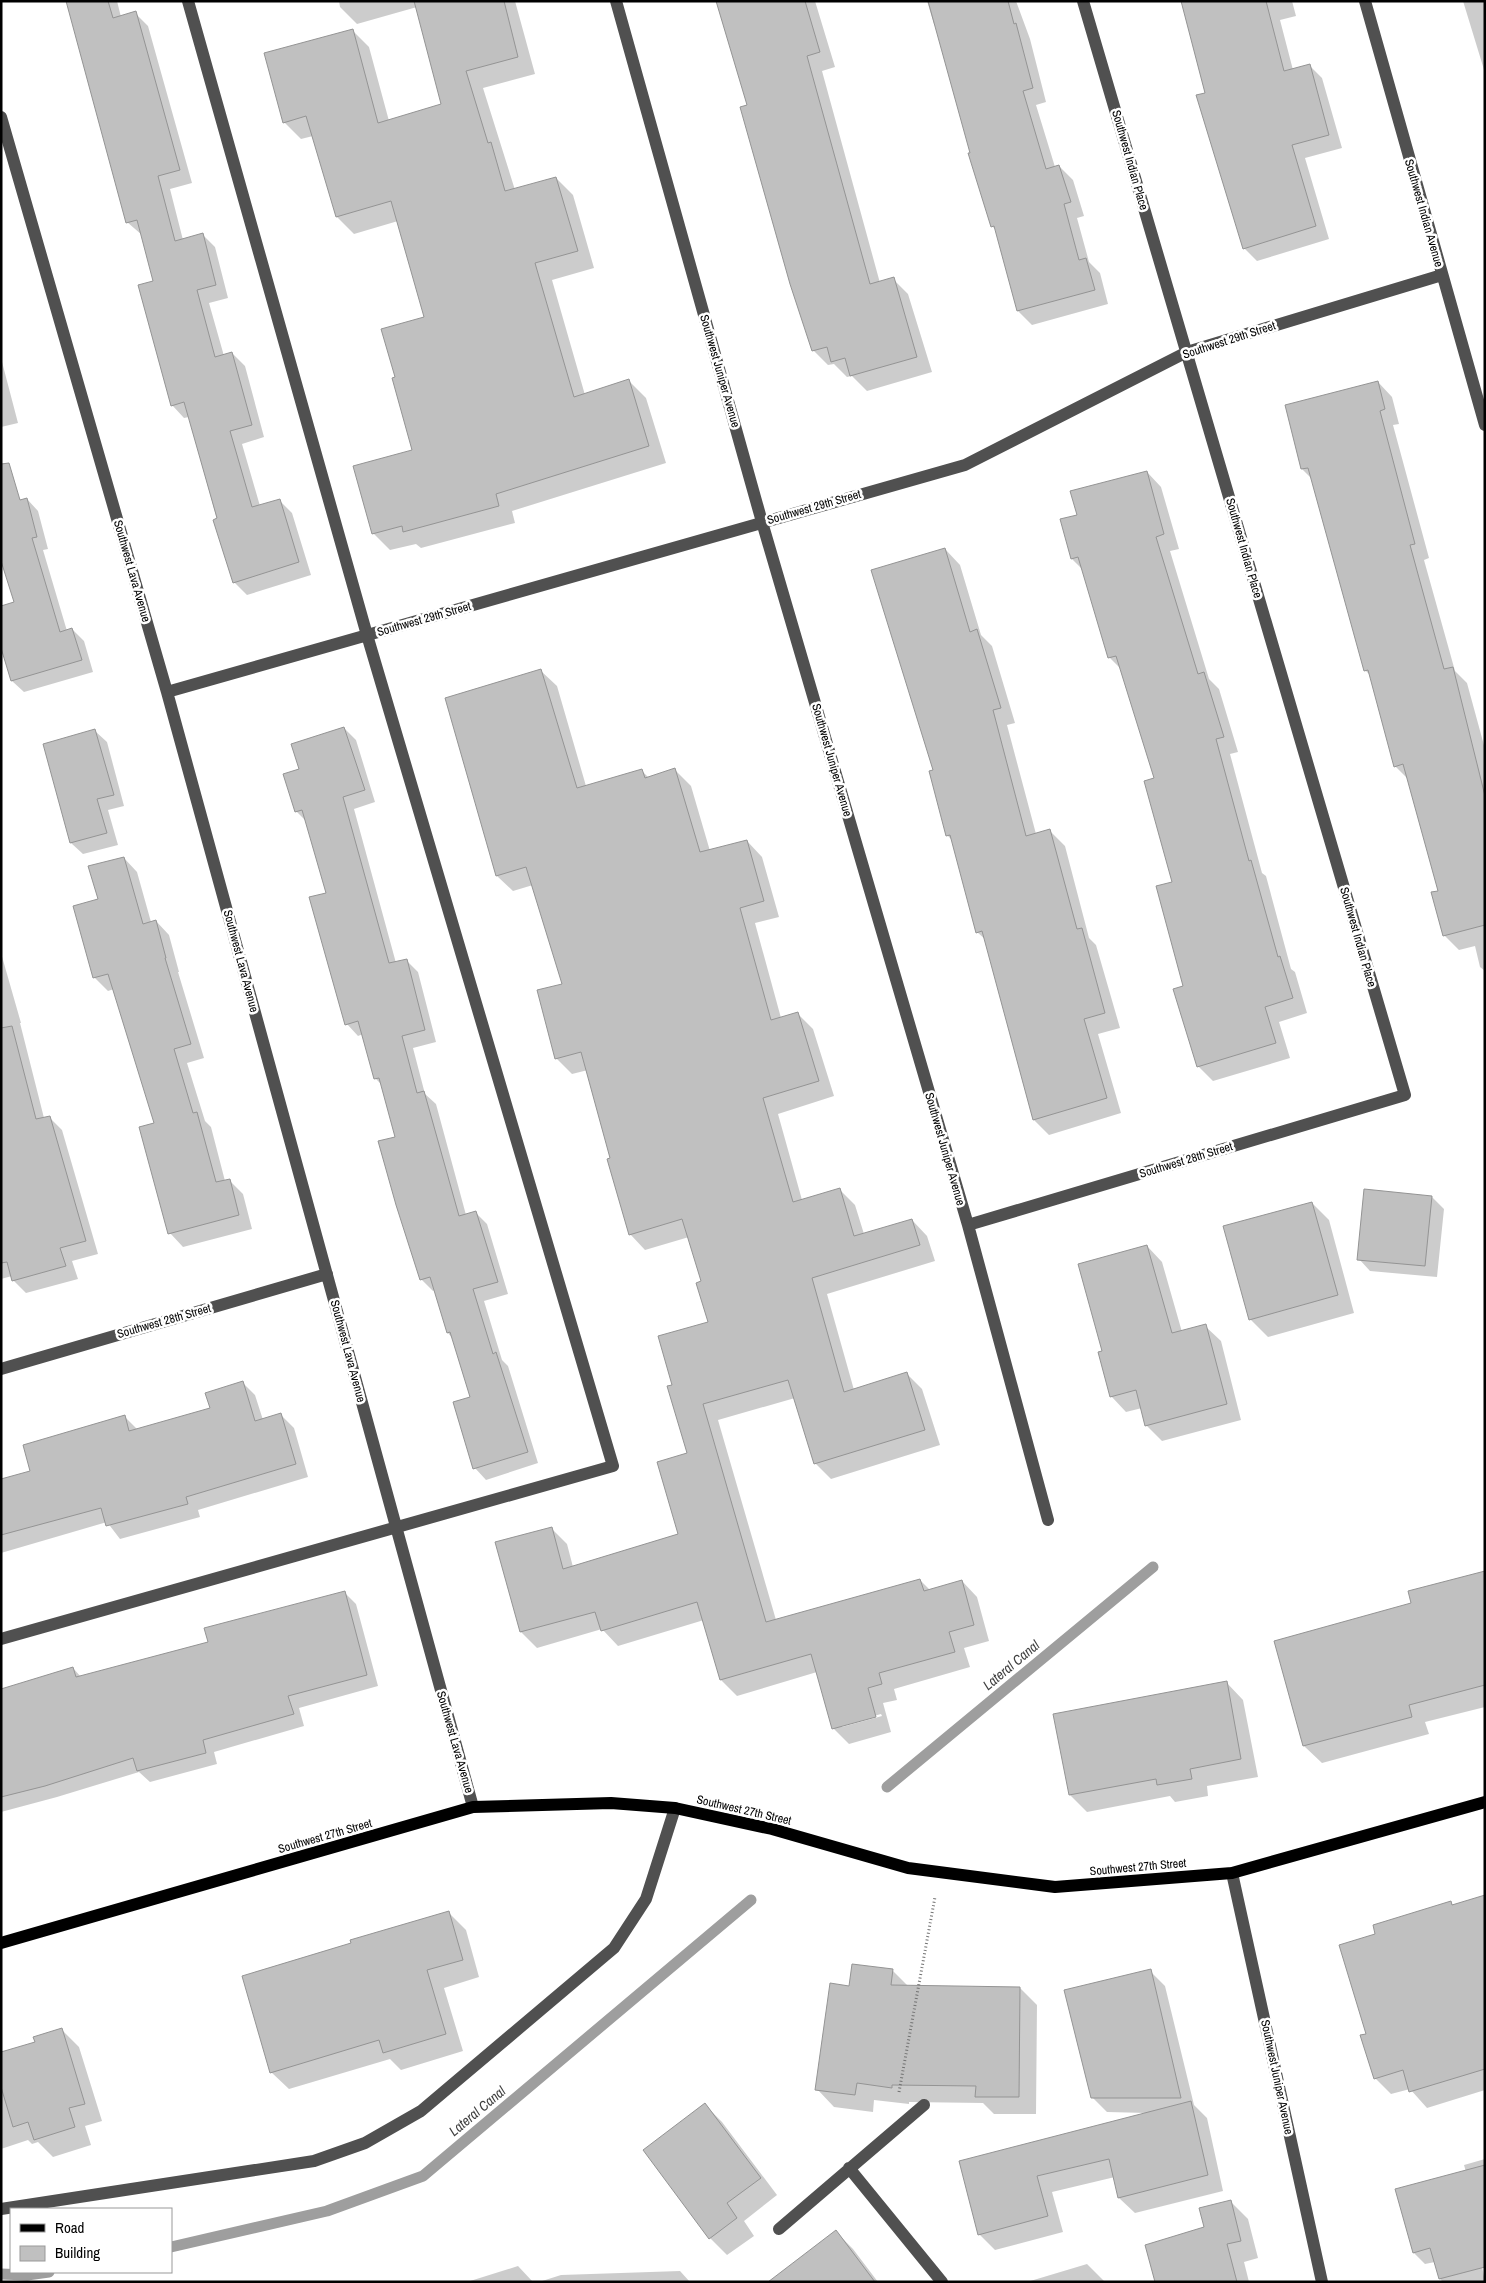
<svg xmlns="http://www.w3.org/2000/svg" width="1486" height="2283" font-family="'Archivo Narrow',sans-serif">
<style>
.shadow{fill:#0003;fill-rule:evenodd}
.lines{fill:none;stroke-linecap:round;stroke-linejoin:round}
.stream{stroke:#9e9e9e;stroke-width:11}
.building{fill:#c0c0c0;stroke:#949494}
.path{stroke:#727272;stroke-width:3;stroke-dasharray:1 2.5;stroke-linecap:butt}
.minor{stroke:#505050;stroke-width:12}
.major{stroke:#000;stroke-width:12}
.labels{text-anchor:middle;stroke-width:5;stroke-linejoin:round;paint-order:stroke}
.street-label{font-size:12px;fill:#000;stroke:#fff}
.water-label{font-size:14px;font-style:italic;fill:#3f3f3f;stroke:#fff}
</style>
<rect width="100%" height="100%" fill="#fff"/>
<path class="shadow" d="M 67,1 L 117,1 L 121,17 L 135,13 L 148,26 L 192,183 L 170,189 L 183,240 L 202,234 L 215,247 L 228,298 L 209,303 L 224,356 L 232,353 L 245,366 L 264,437 L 242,444 L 260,506 L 279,500 L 292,513 L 311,575 L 247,595 L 234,582 L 189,417 L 184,418 L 172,405 L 154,282 L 142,235 L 127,222 Z
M 339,1 L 515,1 L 535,74 L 483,88 L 515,190 L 556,178 L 573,195 L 594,268 L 552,280 L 585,395 L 629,381 L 646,398 L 666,463 L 512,511 L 515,523 L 421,548 L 416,544 L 390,550 L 373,533 L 414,451 L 397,378 L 425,318 L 398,221 L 354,234 L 337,217 L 313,136 L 301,139 L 284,122 L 352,30 L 369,47 L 389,121 L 443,105 L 417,7 L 357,24 L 340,7 Z
M 716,1 L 815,1 L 835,67 L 822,71 L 880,283 L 893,279 L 908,294 L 932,372 L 867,391 L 852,376 L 847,377 L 834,364 L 828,365 L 813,350 L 749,106 Z
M 927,1 L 1016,1 L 1030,39 L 1046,102 L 1036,105 L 1055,167 L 1059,166 L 1073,180 L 1084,216 L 1077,218 L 1089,262 L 1100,273 L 1108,304 L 1032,325 L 1018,311 L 997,231 L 993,227 L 970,154 L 972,153 L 937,27 L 934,24 Z
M 1182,1 L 1292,1 L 1296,16 L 1280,20 L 1293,70 L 1309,65 L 1322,78 L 1342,148 L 1305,158 L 1329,239 L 1257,261 L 1244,248 Z
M 1463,1 L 1485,1 L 1485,73 Z
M 1,358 L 18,423 L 1,427 Z
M 1378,382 L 1392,397 L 1399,424 L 1393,425 L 1429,558 L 1424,560 L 1455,671 L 1467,683 L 1485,749 L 1485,971 L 1480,967 L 1475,946 L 1459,950 L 1444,935 L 1439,891 L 1408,779 L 1395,766 L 1371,676 L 1365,670 L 1312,479 L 1302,469 Z
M 1147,472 L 1161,487 L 1179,549 L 1170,551 L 1209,679 L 1219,689 L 1238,752 L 1230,754 L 1262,873 L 1266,876 L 1291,969 L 1295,972 L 1307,1013 L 1279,1022 L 1290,1058 L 1213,1081 L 1198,1066 L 1184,987 L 1174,883 L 1155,779 L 1122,670 L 1110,658 L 1083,570 L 1072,559 L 1078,516 Z
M 27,499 L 38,511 L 48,549 L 43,550 L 67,631 L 72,629 L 84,641 L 93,672 L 24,692 L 12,681 L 1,644 L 15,603 L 19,501 Z
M 945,549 L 960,565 L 981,635 L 992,646 L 1015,723 L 1007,725 L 1036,834 L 1050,831 L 1065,846 L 1089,938 L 1096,945 L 1120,1028 L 1098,1034 L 1121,1113 L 1049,1135 L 1034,1120 L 986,940 L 977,932 L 953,841 L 948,836 L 934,771 Z
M 541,671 L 557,686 L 586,786 L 641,770 L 649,778 L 675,770 L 691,786 L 710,851 L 747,841 L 762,857 L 779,917 L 755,923 L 781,1018 L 797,1013 L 813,1029 L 834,1096 L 778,1114 L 802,1200 L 839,1189 L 855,1205 L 864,1234 L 912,1220 L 927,1236 L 935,1261 L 827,1294 L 854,1390 L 906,1373 L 922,1389 L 940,1445 L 831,1479 L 815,1463 L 795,1398 L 718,1420 L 776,1620 L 920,1580 L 930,1590 L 962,1581 L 977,1597 L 989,1641 L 964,1648 L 970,1667 L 894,1689 L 897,1700 L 883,1703 L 891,1732 L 849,1744 L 833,1728 L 817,1672 L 737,1696 L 721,1680 L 704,1620 L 618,1646 L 602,1629 L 537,1648 L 521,1632 L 497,1543 L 551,1528 L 567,1544 L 573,1567 L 679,1534 L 688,1454 L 674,1385 L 710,1323 L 703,1282 L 689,1237 L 645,1250 L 630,1234 L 588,1070 L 572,1074 L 556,1058 L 563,985 L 533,885 L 513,891 L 497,876 ZM 881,1714 L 882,1716 L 842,1727 L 842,1725 Z
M 344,728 L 356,740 L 375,802 L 354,809 L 396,963 L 406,960 L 418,972 L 436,1042 L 413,1048 L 425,1094 L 436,1104 L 466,1215 L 475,1212 L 487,1224 L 508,1294 L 484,1301 L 502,1360 L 508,1366 L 538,1463 L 486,1480 L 475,1468 L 472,1398 L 453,1339 L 448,1333 L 435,1290 L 433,1291 L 421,1279 L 396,1137 L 382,1085 L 375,1078 L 363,1034 L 358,1036 L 347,1024 L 328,893 L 307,822 L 296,811 L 300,770 Z
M 95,731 L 107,742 L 124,806 L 108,810 L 118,845 L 83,854 L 71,843 L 44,745 Z
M 124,858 L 137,872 L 151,922 L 156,921 L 169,935 L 179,972 L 178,972 L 204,1058 L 187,1063 L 205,1121 L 211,1127 L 225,1181 L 229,1180 L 243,1194 L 252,1229 L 183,1247 L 170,1233 L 156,1124 L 114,989 L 108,991 L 94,977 L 99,900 Z
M 1,953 L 21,1023 L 20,1023 L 44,1118 L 49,1117 L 62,1130 L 98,1254 L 72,1261 L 78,1279 L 26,1293 L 13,1280 L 12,1276 L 1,1279 Z
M 1432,1197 L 1444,1209 L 1437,1277 L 1370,1271 L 1359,1259 Z
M 1312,1203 L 1329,1220 L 1354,1313 L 1268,1337 L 1250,1319 Z
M 1147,1246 L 1162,1262 L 1182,1332 L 1205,1326 L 1221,1341 L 1241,1420 L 1162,1441 L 1146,1425 L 1142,1408 L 1126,1412 L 1111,1396 L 1104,1352 Z
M 242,1382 L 255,1395 L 263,1420 L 281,1415 L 294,1428 L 308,1477 L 198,1510 L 200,1517 L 120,1539 L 107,1522 L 1,1553 L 1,1481 L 32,1472 L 125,1417 L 138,1430 L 212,1409 Z
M 1485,1572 L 1485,1707 L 1425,1722 L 1429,1734 L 1322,1763 L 1304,1746 L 1276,1642 L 1412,1604 Z
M 344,1592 L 356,1604 L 378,1686 L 299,1708 L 304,1726 L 214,1752 L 217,1764 L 150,1782 L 139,1772 L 57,1797 L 1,1812 L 1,1691 L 73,1668 L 81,1677 L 209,1642 Z
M 1226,1682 L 1243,1700 L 1258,1777 L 1207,1786 L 1208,1796 L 1175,1802 L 1170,1796 L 1087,1812 L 1070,1795 L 1055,1715 Z
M 1451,1903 L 1454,1906 L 1485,2036 L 1485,2090 L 1427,2108 L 1410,2089 L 1391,2094 L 1375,2078 L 1367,2034 L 1377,1934 Z
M 448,1912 L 466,1930 L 479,1977 L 444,1988 L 463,2051 L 401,2070 L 390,2059 L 289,2089 L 271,2072 L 352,1944 Z
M 892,1970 L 908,1986 L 1020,1988 L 1037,2005 L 1036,2114 L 994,2114 L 983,2103 L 909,2102 L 909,2104 L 874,2100 L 873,2112 L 834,2107 L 817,2089 Z
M 1150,1971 L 1165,1986 L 1194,2105 L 1207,2118 L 1223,2191 L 1135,2213 L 1119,2198 L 1115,2177 L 1052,2192 L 1063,2232 L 995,2250 L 979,2234 L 960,2162 L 1147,2113 L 1107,2112 L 1092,2097 Z
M 62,2030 L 79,2047 L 102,2121 L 85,2126 L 91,2145 L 53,2157 L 38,2142 L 32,2144 L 28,2140 L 1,2149 L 1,2053 L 36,2043 Z
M 705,2105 L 722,2122 L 777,2195 L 744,2221 L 754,2236 L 727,2255 L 710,2238 Z
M 1485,2159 L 1485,2260 L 1481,2261 L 1485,2282 L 1443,2282 L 1440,2279 L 1435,2262 L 1425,2264 L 1414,2253 L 1466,2172 L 1464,2165 Z
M 1231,2202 L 1248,2219 L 1258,2258 L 1244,2262 L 1249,2282 L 1156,2282 Z
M 835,2231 L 853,2249 L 878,2282 L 779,2282 Z
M 1087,2264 L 1105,2282 L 1027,2282 Z
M 518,2266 L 533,2282 L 467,2282 Z
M 680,2271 L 690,2282 L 539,2282 L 561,2275 Z"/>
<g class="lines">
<path class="stream" d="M 887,1787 L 1153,1567
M 171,2247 L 327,2211 L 423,2176 L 751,1900
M 1,2274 L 27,2275 L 49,2272"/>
</g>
<path class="building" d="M 66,1 L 108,1 L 113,18 L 136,11 L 180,170 L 158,176 L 175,241 L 203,233 L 216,285 L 197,290 L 215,357 L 232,352 L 252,425 L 230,431 L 252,507 L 280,499 L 299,562 L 233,583 L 213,520 L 217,518 L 184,402 L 171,406 L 138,285 L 153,281 L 137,220 L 126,223 Z
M 414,1 L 504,1 L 518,57 L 466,71 L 488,143 L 491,142 L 505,191 L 556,177 L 578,251 L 535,263 L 574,397 L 629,379 L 649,446 L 496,494 L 499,506 L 403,532 L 402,526 L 372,534 L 353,466 L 412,450 L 392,378 L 395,377 L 381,329 L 424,317 L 391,201 L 336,217 L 306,116 L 283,123 L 264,53 L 353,29 L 378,123 L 441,104 Z
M 716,1 L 805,1 L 820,52 L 807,56 L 870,284 L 894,277 L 917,357 L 850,376 L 845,358 L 831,362 L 827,347 L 812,351 L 790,284 L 740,107 L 747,105 Z
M 928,1 L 1008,1 L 1014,24 L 1016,23 L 1033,88 L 1023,91 L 1046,169 L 1059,165 L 1071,202 L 1064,204 L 1079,260 L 1086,258 L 1095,290 L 1017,311 L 994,226 L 991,227 L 968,153 L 970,153 Z
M 1181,1 L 1266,1 L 1284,71 L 1310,64 L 1329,135 L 1292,145 L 1316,226 L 1243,249 L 1196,95 L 1205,93 Z
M 1378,381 L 1385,409 L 1380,411 L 1415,544 L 1410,545 L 1444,669 L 1453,667 L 1485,796 L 1485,925 L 1443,936 L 1431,892 L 1438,891 L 1403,764 L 1394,767 L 1368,670 L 1364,671 L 1308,468 L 1301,469 L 1285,405 Z
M 9,463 L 20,500 L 27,498 L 37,537 L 32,538 L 60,632 L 72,628 L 82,660 L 11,681 L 1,648 L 1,606 L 14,602 L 1,561 L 1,464 Z
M 1147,471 L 1164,534 L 1156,537 L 1198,674 L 1204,672 L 1224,737 L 1216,739 L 1249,861 L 1251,860 L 1278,957 L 1280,956 L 1293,998 L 1265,1007 L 1276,1043 L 1197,1067 L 1173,989 L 1183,986 L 1156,886 L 1172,882 L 1144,781 L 1154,778 L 1116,656 L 1108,658 L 1078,557 L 1071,559 L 1060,519 L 1077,515 L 1070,491 Z
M 945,548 L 970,632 L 977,629 L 1001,708 L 993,710 L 1026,836 L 1050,829 L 1077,929 L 1082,928 L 1105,1013 L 1084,1019 L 1107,1098 L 1033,1120 L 982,931 L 976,933 L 950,835 L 946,836 L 929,771 L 933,770 L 871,570 Z
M 541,669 L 577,788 L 642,769 L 645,778 L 675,768 L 700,852 L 747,840 L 764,901 L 740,908 L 771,1020 L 798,1012 L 819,1081 L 763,1098 L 793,1202 L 840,1188 L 854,1236 L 912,1219 L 920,1245 L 812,1278 L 844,1392 L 907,1372 L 925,1430 L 814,1464 L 788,1380 L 703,1404 L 766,1622 L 920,1579 L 924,1591 L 962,1580 L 974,1625 L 949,1632 L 955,1652 L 879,1673 L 882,1684 L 868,1688 L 876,1717 L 832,1729 L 811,1654 L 720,1680 L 697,1602 L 601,1631 L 595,1612 L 520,1632 L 495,1542 L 552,1527 L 563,1569 L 678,1534 L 657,1462 L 687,1453 L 667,1386 L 672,1385 L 658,1336 L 708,1322 L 696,1283 L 701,1281 L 682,1219 L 629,1235 L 607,1159 L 610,1158 L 581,1052 L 555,1059 L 537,990 L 562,984 L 526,867 L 496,876 L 445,698 Z
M 344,727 L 365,790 L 343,797 L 389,963 L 407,959 L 425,1030 L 402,1036 L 417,1093 L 424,1091 L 459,1216 L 476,1211 L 498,1282 L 473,1289 L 493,1354 L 496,1352 L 528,1452 L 473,1469 L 453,1402 L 470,1397 L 450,1332 L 447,1333 L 430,1277 L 420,1280 L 396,1205 L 378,1141 L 395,1137 L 379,1078 L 374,1079 L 358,1021 L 345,1025 L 309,897 L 326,893 L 302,810 L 295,812 L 283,774 L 299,769 L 291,744 Z
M 95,729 L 114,795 L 97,799 L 107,833 L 70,843 L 43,744 Z
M 124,857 L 143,924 L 156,920 L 166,958 L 165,958 L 191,1044 L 174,1049 L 193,1113 L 197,1112 L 216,1182 L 230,1179 L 239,1215 L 168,1234 L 139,1127 L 154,1123 L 108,974 L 93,978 L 73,906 L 98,899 L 88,866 Z
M 12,1026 L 36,1119 L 50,1116 L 86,1241 L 60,1248 L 66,1266 L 12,1281 L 7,1262 L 1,1263 L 1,1028 Z
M 1364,1189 L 1432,1196 L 1425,1266 L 1357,1260 Z
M 1312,1202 L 1338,1295 L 1249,1320 L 1223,1226 Z
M 1147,1245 L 1172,1333 L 1206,1324 L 1227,1404 L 1145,1426 L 1136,1390 L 1110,1397 L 1098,1352 L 1102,1351 L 1078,1264 Z
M 243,1381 L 255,1421 L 281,1413 L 296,1464 L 186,1497 L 188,1504 L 106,1526 L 101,1508 L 1,1535 L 1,1479 L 30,1471 L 23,1445 L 125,1415 L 129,1431 L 210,1408 L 205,1393 Z
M 1485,1571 L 1485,1685 L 1409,1705 L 1412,1717 L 1303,1746 L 1274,1641 L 1411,1603 L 1408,1591 Z
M 345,1591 L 367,1675 L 288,1696 L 294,1714 L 203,1740 L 206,1753 L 137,1771 L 133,1758 L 45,1786 L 1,1797 L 1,1689 L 73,1667 L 76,1677 L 208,1642 L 204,1628 Z
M 1227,1681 L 1241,1759 L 1190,1769 L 1192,1779 L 1157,1785 L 1156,1779 L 1069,1795 L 1053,1714 Z
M 1485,1895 L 1485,2069 L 1409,2092 L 1403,2070 L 1374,2079 L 1360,2035 L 1366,2034 L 1339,1945 L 1375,1934 L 1373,1925 L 1451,1901 L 1452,1905 Z
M 449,1911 L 463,1960 L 427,1970 L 446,2034 L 383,2053 L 379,2040 L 270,2073 L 242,1976 L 351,1943 L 350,1940 Z
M 852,1964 L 893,1969 L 891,1985 L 1020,1987 L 1019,2097 L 975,2097 L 976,2086 L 892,2085 L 892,2088 L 857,2083 L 855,2095 L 815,2090 L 830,1983 L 849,1986 Z
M 1151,1969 L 1181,2098 L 1091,2098 L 1064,1990 Z
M 62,2028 L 85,2104 L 69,2108 L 75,2127 L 34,2140 L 28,2122 L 13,2127 L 1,2087 L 1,2052 L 35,2042 L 33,2037 Z
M 1191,2101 L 1208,2175 L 1118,2198 L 1109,2159 L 1037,2176 L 1048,2216 L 978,2235 L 959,2161 Z
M 705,2103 L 761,2178 L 727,2203 L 737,2218 L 709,2239 L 643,2150 Z
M 1485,2165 L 1485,2267 L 1439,2279 L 1430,2248 L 1413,2253 L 1395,2189 Z
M 1231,2200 L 1241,2241 L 1227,2244 L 1237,2282 L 1155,2282 L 1145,2245 L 1204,2227 L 1199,2208 Z
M 836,2230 L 875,2282 L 768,2282 Z"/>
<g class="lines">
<path class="path" d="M 899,2092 L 935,1897"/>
<path class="minor" d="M 616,1 L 762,522 L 968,1225 L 1048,1520
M 1365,1 L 1485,425
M 1,117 L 167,692 L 473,1807
M 167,692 L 965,465 L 1187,352 L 1442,275
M 968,1225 L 1405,1095 L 1083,1
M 1,1369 L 327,1274
M 1,1639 L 613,1466 L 367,635 L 188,1
M 1232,1873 L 1322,2282
M 849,2168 L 942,2282
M 1,2209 L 314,2161 L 365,2143 L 421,2111 L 614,1948 L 646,1899 L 675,1808
M 779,2229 L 924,2105"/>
<path class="major" d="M 1,1943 L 473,1807 L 611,1803 L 675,1808 L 772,1829 L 908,1868 L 1055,1887 L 1232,1873 L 1485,1802"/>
</g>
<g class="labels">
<g class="street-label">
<text transform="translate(1130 160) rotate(74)" y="4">Southwest Indian Place</text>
<text transform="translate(1424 213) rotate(74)" y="4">Southwest Indian Avenue</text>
<text transform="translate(1229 340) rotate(-18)" y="4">Southwest 29th Street</text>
<text transform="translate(720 371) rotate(74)" y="4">Southwest Juniper Avenue</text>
<text transform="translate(814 507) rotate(-16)" y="4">Southwest 29th Street</text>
<text transform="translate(1244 548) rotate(74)" y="4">Southwest Indian Place</text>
<text transform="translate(132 571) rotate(74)" y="4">Southwest Lava Avenue</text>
<text transform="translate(424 619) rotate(-16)" y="4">Southwest 29th Street</text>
<text transform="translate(832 760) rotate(74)" y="4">Southwest Juniper Avenue</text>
<text transform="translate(1358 937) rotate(74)" y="4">Southwest Indian Place</text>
<text transform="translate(241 961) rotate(75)" y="4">Southwest Lava Avenue</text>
<text transform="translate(945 1149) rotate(74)" y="4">Southwest Juniper Avenue</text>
<text transform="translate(1186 1160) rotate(-17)" y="4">Southwest 28th Street</text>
<text transform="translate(164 1321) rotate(-16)" y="4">Southwest 28th Street</text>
<text transform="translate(348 1351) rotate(75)" y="4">Southwest Lava Avenue</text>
<text transform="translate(455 1742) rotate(74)" y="4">Southwest Lava Avenue</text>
<text transform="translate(744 1810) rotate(13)" y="4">Southwest 27th Street</text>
<text transform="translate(325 1836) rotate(-16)" y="4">Southwest 27th Street</text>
<text transform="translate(1138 1867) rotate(-5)" y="4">Southwest 27th Street</text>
<text transform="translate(1277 2077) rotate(78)" y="4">Southwest Juniper Avenue</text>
</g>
<g class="water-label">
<text transform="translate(1011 1665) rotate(-40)" y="5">Lateral Canal</text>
<text transform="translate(477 2111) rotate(-40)" y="5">Lateral Canal</text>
</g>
</g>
<rect width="1486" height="2283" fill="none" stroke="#000000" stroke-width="5"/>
<rect x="10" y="2208" width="162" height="65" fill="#ffffff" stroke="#999999"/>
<rect x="20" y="2224" width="25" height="8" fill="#000000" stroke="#999999"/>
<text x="55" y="2233" font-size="15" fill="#000000">Road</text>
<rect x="20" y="2246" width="25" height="15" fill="#c0c0c0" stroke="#999999"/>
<text x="55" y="2258" font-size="15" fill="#000000">Building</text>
</svg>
